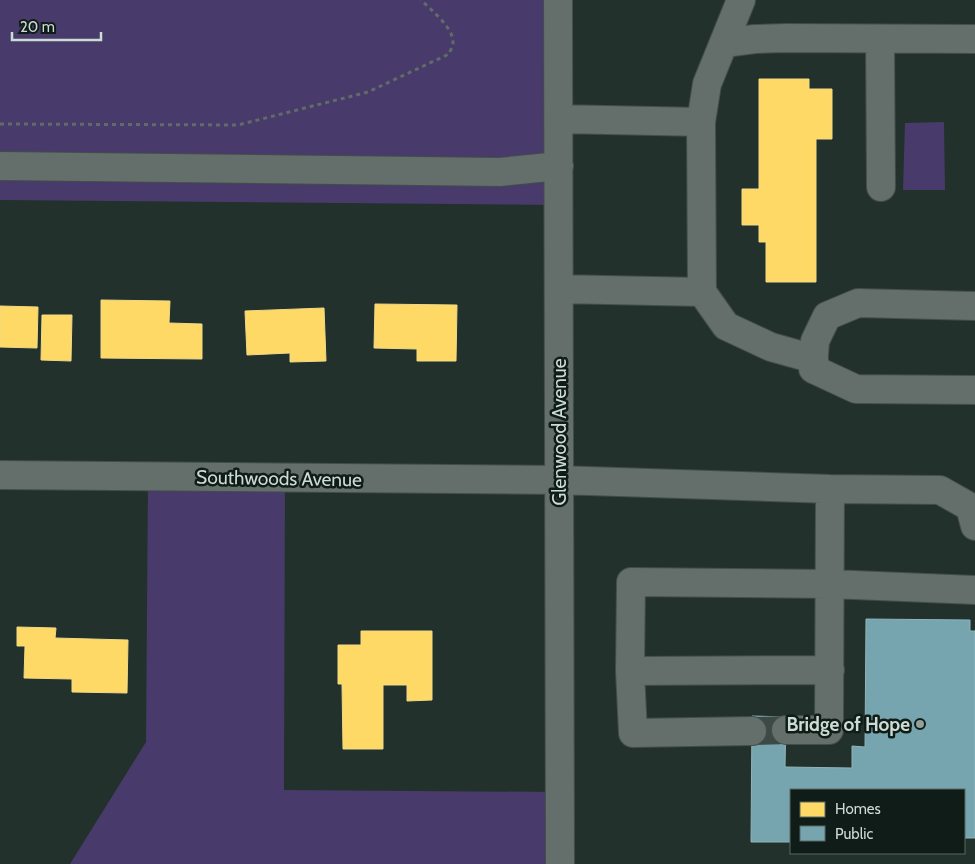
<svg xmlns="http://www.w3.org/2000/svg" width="975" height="864" font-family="Cabin,sans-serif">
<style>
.green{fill:#483a6a}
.homes{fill:#ffd966;stroke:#f0da87}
.public{fill:#76a5af;stroke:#90b5ba}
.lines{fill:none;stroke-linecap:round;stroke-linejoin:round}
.minor-tunnel{stroke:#3c4a45;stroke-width:28;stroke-dasharray:28 14;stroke-linecap:butt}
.minor-casing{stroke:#424e4a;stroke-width:30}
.path{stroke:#616b67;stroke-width:3;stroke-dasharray:4 4;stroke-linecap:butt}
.minor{stroke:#646e6a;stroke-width:28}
.poi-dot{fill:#91a099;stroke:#101c17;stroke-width:2}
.labels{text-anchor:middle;stroke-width:5;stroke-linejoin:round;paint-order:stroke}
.street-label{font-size:19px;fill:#ccdbd4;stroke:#101c17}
.poi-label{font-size:19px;font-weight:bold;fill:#ccdbd4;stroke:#101c17;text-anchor:end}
</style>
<rect width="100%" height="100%" fill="#23312c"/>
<path class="green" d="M 0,0 L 558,0 L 559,205 L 0,200 Z
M 944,122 L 945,190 L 903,190 L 905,123 Z
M 148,477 L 285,478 L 284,790 L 560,792 L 560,864 L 70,864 L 146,742 Z"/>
<path class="homes" d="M 759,79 L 809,79 L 809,89 L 832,89 L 832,139 L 816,139 L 816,282 L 766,282 L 766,242 L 759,242 L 759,225 L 742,225 L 742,189 L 759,189 Z
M 101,300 L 170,301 L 169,323 L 202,324 L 202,359 L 101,358 Z
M 375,304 L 457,305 L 456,361 L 417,361 L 417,349 L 374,348 Z
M 0,306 L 38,307 L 37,348 L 0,347 Z
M 324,308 L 326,361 L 290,362 L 290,353 L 247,355 L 245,311 Z
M 42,315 L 72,315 L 71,361 L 41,360 Z
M 17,627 L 56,628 L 55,638 L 128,640 L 127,693 L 72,692 L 72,679 L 24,678 L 25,646 L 17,646 Z
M 361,631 L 432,631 L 432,700 L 407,701 L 407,685 L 383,685 L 383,749 L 343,749 L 342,684 L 338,684 L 338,645 L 361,645 Z"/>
<path class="public" d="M 866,619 L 970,620 L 970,631 L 975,631 L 975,838 L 964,838 L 964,790 L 791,790 L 791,842 L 751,842 L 752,716 L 786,717 L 785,767 L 852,768 L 852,746 L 865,747 Z"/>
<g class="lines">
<path class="minor-tunnel" d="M 752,731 L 786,730"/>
<g class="minor-casing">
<path id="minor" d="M 558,0 L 560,864
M 880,39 L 881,187
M 724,43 L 755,39 L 786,38 L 975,39
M 559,119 L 701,122 L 702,292 L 559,289
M 701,122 L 707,84 L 741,0
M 0,166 L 500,172 L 559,166
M 702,292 L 726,326 L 771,347 L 814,359
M 975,306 L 858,303 L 827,316 L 815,341 L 813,369 L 856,389 L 975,390
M 0,475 L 558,480 L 830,489 L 940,490 L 970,507 L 975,526
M 830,670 L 630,671 L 631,582 L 830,584 L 975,590
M 630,671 L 633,733 L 752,731
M 786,730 L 829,730 L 830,489"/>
</g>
<path class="path" d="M 0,124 L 238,125 L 368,92 L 449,54 C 450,51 453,46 453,43 C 454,28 431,10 421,0"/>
<use href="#minor" class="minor"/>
</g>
<circle class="poi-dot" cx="920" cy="724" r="5"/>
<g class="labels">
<g class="street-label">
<text transform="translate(559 432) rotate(-90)" y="7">Glenwood Avenue</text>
<text transform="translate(279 478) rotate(1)" y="7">Southwoods Avenue</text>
</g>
<g class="poi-label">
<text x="910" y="731">Bridge of Hope</text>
</g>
</g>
<rect x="790" y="789" width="175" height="65" fill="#101c17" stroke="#5b6863"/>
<rect x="800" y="802" width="25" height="15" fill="#ffd966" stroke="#5b6863"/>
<text x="835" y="814" font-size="15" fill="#ccdbd4">Homes</text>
<rect x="800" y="826" width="25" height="15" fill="#76a5af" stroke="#5b6863"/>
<text x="835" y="839" font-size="15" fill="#ccdbd4">Public</text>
<path d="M12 32v8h89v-8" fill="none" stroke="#ccdbd4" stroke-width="2.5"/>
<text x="20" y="32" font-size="15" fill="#ccdbd4" stroke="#101c17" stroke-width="4" paint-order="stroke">20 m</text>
</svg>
